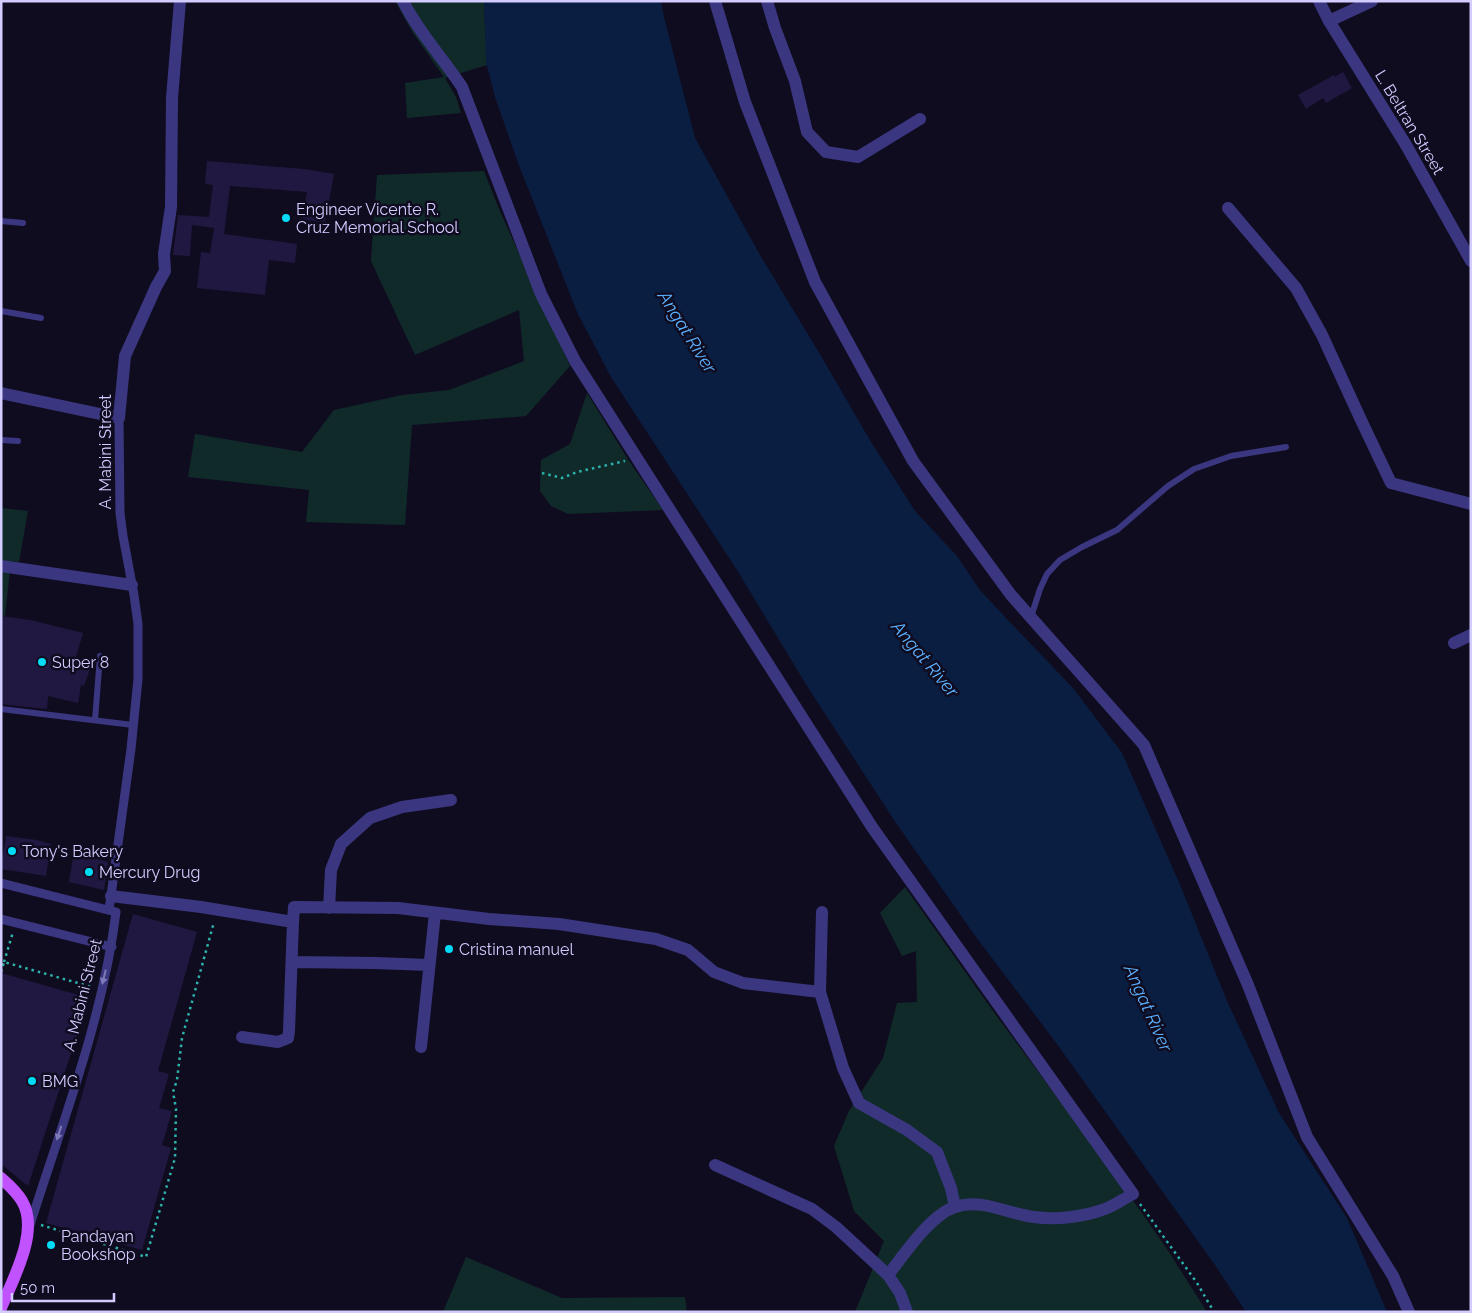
<svg xmlns="http://www.w3.org/2000/svg" width="1472" height="1313" font-family="Raleway,sans-serif">
<style>
.green{fill:#102a2a}
.water{fill:#0a1e41}
.building{fill:#211841}
.lines{fill:none;stroke-linecap:round;stroke-linejoin:round}
.path{stroke:#2cb3ac;stroke-width:2.5;stroke-dasharray:2.5 4;stroke-linecap:butt}
.service{stroke:#3a3780;stroke-width:6}
.pedestrian{stroke:#3a3780;stroke-width:9}
.minor{stroke:#3a3780;stroke-width:12}
.tertiary{stroke:#3a3780;stroke-width:12}
.primary{stroke:#c053ff;stroke-width:12}
.oneway{fill:#7e7ab9}
.poi-dot{fill:#00dcf7;stroke:#100c20;stroke-width:2}
.labels{text-anchor:middle;stroke-width:5;stroke-linejoin:round;paint-order:stroke}
.street-label{font-size:16px;fill:#d2ccff;stroke:#100c20}
.poi-label{font-size:16px;fill:#d2ccff;stroke:#100c20;text-anchor:start}
.water-label{font-size:18px;font-style:italic;fill:#5ab1ff;stroke:#100c20}
</style>
<rect width="100%" height="100%" fill="#100c20"/>
<path class="green" d="M 395,1 L 484,1 L 487,65 L 445,78 L 456,97 L 461,113 L 407,118 L 405,83 L 444,77 L 413,33 Z
M 484,171 L 499,209 L 570,366 L 526,416 L 412,425 L 405,525 L 306,522 L 309,490 L 188,477 L 195,434 L 302,452 L 334,410 L 402,395 L 449,390 L 524,361 L 519,310 L 415,355 L 371,261 L 377,175 Z
M 587,393 L 629,461 L 663,510 L 568,514 L 551,506 L 540,491 L 541,460 L 570,444 Z
M 1,508 L 28,511 L 19,562 L 11,561 L 5,616 L 1,615 Z
M 905,887 L 993,1011 L 1122,1185 L 1165,1246 L 1207,1312 L 855,1312 L 884,1241 L 854,1211 L 834,1146 L 849,1111 L 883,1058 L 897,1003 L 917,1002 L 916,951 L 902,956 L 880,913 Z
M 466,1257 L 562,1298 L 685,1297 L 687,1312 L 443,1312 Z"/>
<path class="water" d="M 484,1 L 661,1 L 664,17 L 695,138 L 760,255 L 821,356 L 871,442 L 915,511 L 957,556 L 979,589 L 1005,617 L 1073,688 L 1122,753 L 1181,887 L 1227,1001 L 1279,1113 L 1347,1218 L 1387,1312 L 1246,1312 L 1215,1265 L 1057,1044 L 976,937 L 896,823 L 807,686 L 737,570 L 611,377 L 578,314 L 518,163 L 495,97 L 486,62 Z"/>
<path class="building" d="M 1343,72 L 1352,88 L 1326,103 L 1323,98 L 1306,109 L 1298,95 L 1334,75 L 1335,77 Z
M 207,161 L 304,169 L 334,174 L 325,223 L 302,219 L 307,192 L 230,186 L 224,234 L 297,244 L 295,263 L 269,260 L 265,295 L 197,288 L 201,252 L 210,253 L 214,228 L 192,225 L 190,256 L 173,255 L 178,215 L 209,217 L 213,185 L 205,184 Z
M 1,616 L 30,620 L 83,633 L 76,657 L 91,666 L 84,686 L 81,685 L 78,703 L 48,696 L 47,709 L 1,704 Z
M 6,836 L 37,840 L 51,844 L 46,876 L 1,869 Z
M 74,852 L 108,862 L 104,890 L 69,882 Z
M 133,914 L 197,932 L 158,1071 L 169,1074 L 159,1108 L 172,1111 L 162,1145 L 171,1148 L 142,1250 L 46,1223 Z
M 1,973 L 89,998 L 28,1186 L 1,1164 Z"/>
<g class="lines">
<path class="path" d="M 542,473 L 562,478 L 577,472 L 625,461
M 4,962 L 13,932
M 1,972 L 4,962 L 92,987
M 1140,1204 L 1197,1283 L 1214,1312
M 41,1225 L 146,1257 L 175,1158 L 176,1109 L 173,1092 L 177,1080 L 182,1038 L 214,922"/>
<path class="service" d="M 1,221 L 23,223
M 1,311 L 41,318
M 1,440 L 18,441
M 1031,617 L 1040,589 L 1047,574 L 1060,560 L 1082,547 L 1117,530 L 1168,486 L 1194,469 L 1231,456 L 1286,447
M 1,709 L 133,725
M 95,720 L 100,656"/>
<path class="pedestrian" d="M 1,883 L 116,912 C 103,1019 62,1123 30,1225
M 109,910 L 131,749 L 138,679 L 138,624 L 134,595 L 123,536 L 120,513 L 119,418
M 1,919 L 112,947"/>
<path class="minor" d="M 403,1 C 419,33 443,58 462,87 L 541,294 L 575,361 L 872,827 L 1133,1194 C 1123,1199 1113,1207 1102,1210 C 1082,1217 1056,1220 1034,1217 C 1008,1214 982,1198 955,1207 C 930,1215 904,1255 888,1275
M 715,1 L 745,102 L 815,282 L 913,461 L 1011,595 L 1144,745 L 1248,985 L 1307,1137 L 1393,1276 L 1409,1312
M 767,1 L 775,28 L 795,81 L 807,132 L 826,152 L 858,157 L 920,119
M 1329,21 L 1372,1
M 1228,208 L 1296,288 L 1322,335 L 1361,420 L 1391,483 L 1471,504
M 1,393 L 119,418 L 125,356 L 156,287 L 165,271 L 164,254 L 171,207 L 172,98 L 180,1
M 1,566 L 132,585
M 1454,643 L 1471,635
M 111,896 L 201,907 L 293,922 L 294,907 L 398,908 L 489,919 L 559,924 L 656,939 L 688,950 L 714,972 L 743,983 L 820,992
M 329,908 L 331,870 L 341,844 L 370,818 L 402,807 L 451,800
M 822,912 L 820,992 L 843,1068 L 859,1103 L 907,1130 L 937,1152 L 951,1188 L 955,1207
M 292,962 L 375,963 L 429,965
M 242,1037 L 278,1042 L 288,1038 L 289,1031 L 293,922
M 421,1047 L 435,913
M 715,1165 L 812,1209 L 836,1227 L 888,1275 L 900,1293 L 907,1312"/>
<path class="tertiary" d="M 1319,1 L 1329,21 L 1406,145 L 1471,261"/>
<path class="primary" d="M 1,1178 C 9,1185 17,1192 22,1201 C 40,1231 13,1279 1,1308"/>
</g>
<defs><path id="oneway-solid" d="M-6-.8H1V-3.2L6.5 0L1 3.2V.8H-6Z" transform="scale(1.25)"/></defs>
<g class="oneway">
<use href="#oneway-solid" transform="translate(104 977) rotate(104)"/>
<use href="#oneway-solid" transform="translate(59 1133) rotate(108)"/>
</g>
<g class="poi-dot">
<circle cx="286" cy="218" r="5"/>
<circle cx="42" cy="662" r="5"/>
<circle cx="12" cy="851" r="5"/>
<circle cx="89" cy="872" r="5"/>
<circle cx="449" cy="949" r="5"/>
<circle cx="32" cy="1081" r="5"/>
<circle cx="51" cy="1245" r="5"/>
</g>
<g class="labels">
<g class="street-label">
<text transform="translate(1410 122) rotate(59)" y="6">L. Beltran Street</text>
<text transform="translate(105 452) rotate(-90)" y="6">A. Mabini Street</text>
<text transform="translate(82 995) rotate(-76)" y="6">A. Mabini Street</text>
</g>
<g class="poi-label">
<text x="296" y="215">Engineer Vicente R.<tspan x="296" dy="18">Cruz Memorial School</tspan></text>
<text x="52" y="668">Super 8</text>
<text x="22" y="857">Tony's Bakery</text>
<text x="99" y="878">Mercury Drug</text>
<text x="459" y="955">Cristina manuel</text>
<text x="42" y="1087">BMG</text>
<text x="61" y="1242">Pandayan<tspan x="61" dy="18">Bookshop</tspan></text>
</g>
<g class="water-label">
<text transform="translate(687 332) rotate(58)" y="6">Angat River</text>
<text transform="translate(925 659) rotate(50)" y="6">Angat River</text>
<text transform="translate(1148 1008) rotate(66)" y="6">Angat River</text>
</g>
</g>
<rect width="1472" height="1313" fill="none" stroke="#d2ccff" stroke-width="5"/>
<path d="M12 1293v8h102v-8" fill="none" stroke="#d2ccff" stroke-width="2.5"/>
<text x="20" y="1293" font-size="15" fill="#d2ccff" stroke="#100c20" stroke-width="4" paint-order="stroke">50 m</text>
</svg>
